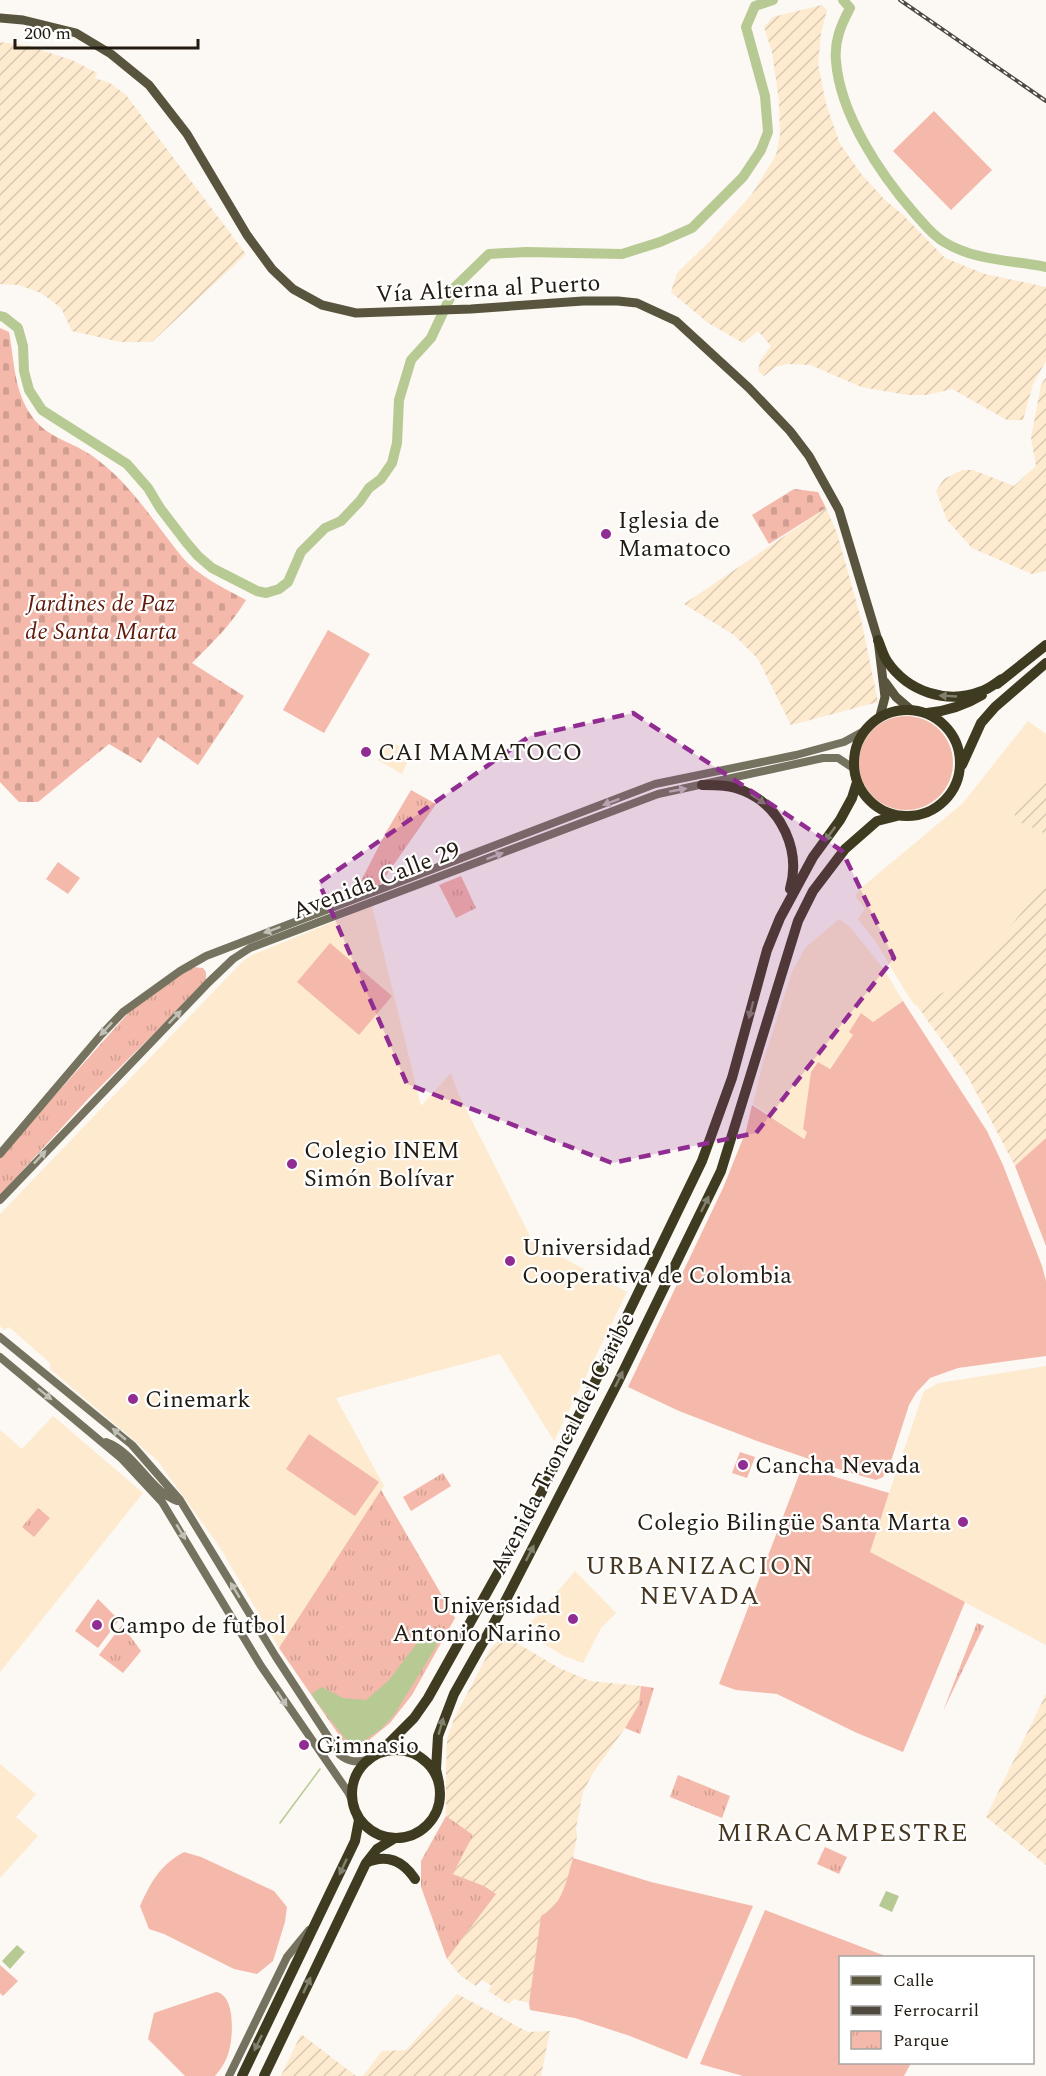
<svg xmlns="http://www.w3.org/2000/svg" width="1046" height="2076" font-family="Spectral,serif">
<style>
.built{fill:#fdeacf}
.industrial{fill:url(#industrial-furrows)}
.green{fill:#f4b9ab}
.cemetery{fill:url(#cemetery-stones)}
.park{fill:url(#park-tufts)}
.water{fill:#b8ca94}
.lines{fill:none;stroke-linecap:round;stroke-linejoin:round}
.stream{stroke:#b8ca94;stroke-width:1.5}
.river{stroke:#b8ca94;stroke-width:10}
.secondary{stroke:#757360;stroke-width:8}
.primary{stroke:#58543d;stroke-width:9}
.highway{stroke:#3f3b21;stroke-width:10}
.rail-casing{stroke:#4f4940;stroke-width:4}
.rail{stroke:#fff;stroke-width:1.5;stroke-dasharray:4.5;stroke-linecap:butt}
.oneway{fill:#82806f}
.oneway2{fill:#c1c0b7}
.marked{fill:#902c92;fill-opacity:0.2;stroke:#902c92;stroke-width:4.5;stroke-dasharray:12 8;stroke-linejoin:round}
.poi-dot{fill:#902c92;stroke:#fff;stroke-width:2}
.labels{text-anchor:middle;stroke-width:4.5;stroke-linejoin:round;paint-order:stroke}
.street-label{font-size:24px;fill:#221b11;stroke:#fff}
.poi-label{font-size:24px;fill:#221b11;stroke:#fff;text-anchor:start}
.park-label{font-size:24px;font-style:italic;fill:#611b0c;stroke:#fff}
.neighbourhood-label{font-size:26px;letter-spacing:1.5px;fill:#463720;stroke:#fff}
</style>
<defs>
<pattern id="industrial-furrows" width="10" height="10" patternUnits="userSpaceOnUse" patternTransform="scale(1.5)"><rect width="10" height="10" fill="#fdeacf"/><path d="M-1 1l2-2M0 10L10 0M9 11l2-2" fill="none" stroke="#d9c8b1"/></pattern>
<pattern id="cemetery-stones" width="16" height="16" patternUnits="userSpaceOnUse" patternTransform="scale(1.5)"><rect width="16" height="16" fill="#f4b9ab"/><path d="M2 7V4a2 2 0 0 1 4 0v3zM10 15v-3a2 2 0 0 1 4 0v3z" fill="#d19e92"/></pattern>
<pattern id="park-tufts" width="24" height="20" patternUnits="userSpaceOnUse" patternTransform="scale(1.5)"><rect width="24" height="20" fill="#f4b9ab"/><path d="M3 7l-1-3M5 7V3M7 7l1-3M15 17l-1-3M17 17v-4M19 17l1-3" fill="none" stroke="#d19e92"/></pattern>
</defs>
<rect width="100%" height="100%" fill="#fcf8f3"/>
<path class="built" d="M 1028,721 L 1046,734 L 1046,774 L 1011,809 L 1019,822 L 1046,834 L 1046,882 L 969,977 L 919,1007 L 914,1004 L 905,991 L 878,945 L 858,919 L 865,909 L 855,896 L 861,888 L 963,803 Z
M 389,741 L 407,750 L 404,757 L 409,759 L 402,774 L 378,760 Z
M 372,906 L 421,1106 L 451,1073 L 458,1093 L 533,1242 L 627,1292 L 554,1441 L 500,1354 L 336,1398 L 384,1486 L 279,1648 L 219,1546 L 157,1460 L 50,1369 L 50,1363 L 9,1327 L 4,1330 L 0,1326 L 0,1214 L 241,963 L 250,956 Z
M 839,919 L 850,927 L 883,968 L 903,1001 L 872,1022 L 861,1013 L 849,1032 L 853,1035 L 829,1069 L 818,1062 L 811,1072 L 803,1129 L 807,1132 L 803,1139 L 753,1104 L 763,1062 L 792,972 L 805,948 Z
M 1046,1366 L 1046,1645 L 869,1552 L 924,1391 L 939,1383 Z
M 53,1416 L 143,1493 L 0,1672 L 0,1430 L 22,1449 Z
M 575,1571 L 616,1613 L 601,1628 L 583,1663 L 564,1656 L 531,1636 L 535,1628 L 530,1624 Z
M 0,1764 L 36,1794 L 16,1817 L 38,1836 L 0,1878 Z"/>
<path class="industrial" d="M 822,5 L 827,10 L 821,33 L 818,64 L 826,104 L 840,144 L 862,175 L 885,200 L 902,214 L 945,258 L 985,274 L 1046,287 L 1046,361 L 1033,384 L 1023,420 L 1007,420 L 952,389 L 927,395 L 907,395 L 861,387 L 811,365 L 787,364 L 775,367 L 764,376 L 758,371 L 760,361 L 771,346 L 758,331 L 743,343 L 708,323 L 671,292 L 677,273 L 710,241 L 752,194 L 776,155 L 780,135 L 779,101 L 772,52 L 764,27 L 773,17 Z
M 0,42 L 29,46 L 74,61 L 97,73 L 95,78 L 110,83 L 126,95 L 246,254 L 152,342 L 120,342 L 72,331 L 61,308 L 41,293 L 19,285 L 0,284 Z
M 1046,377 L 1046,571 L 1032,574 L 972,548 L 947,520 L 936,491 L 944,479 L 962,470 L 973,470 L 1014,486 L 1036,466 L 1031,438 L 1041,385 Z
M 826,508 L 837,533 L 861,619 L 878,702 L 791,725 L 758,659 L 734,635 L 684,604 Z
M 1046,774 L 1046,834 L 1019,822 L 1011,809 Z
M 1046,882 L 1046,1138 L 1015,1166 L 968,1077 L 918,1007 L 969,977 Z
M 501,1638 L 515,1642 L 559,1668 L 590,1681 L 641,1686 L 639,1704 L 625,1728 L 593,1773 L 583,1792 L 576,1828 L 577,1836 L 573,1858 L 561,1899 L 550,1912 L 541,1917 L 529,2003 L 514,1999 L 509,2004 L 488,1991 L 492,1986 L 482,1980 L 476,1986 L 461,1976 L 447,1959 L 496,1894 L 484,1886 L 453,1874 L 446,1816 L 446,1769 L 447,1739 L 454,1719 L 491,1648 Z
M 1046,1694 L 1046,1865 L 986,1817 Z
M 457,1994 L 528,2032 L 550,2031 L 541,2076 L 363,2076 L 382,2051 L 406,2050 Z
M 301,2034 L 356,2076 L 281,2076 Z"/>
<path class="green" d="M 934,111 L 992,170 L 951,210 L 893,151 Z
M 328,630 L 370,654 L 324,733 L 283,710 Z
M859 763a47 47 0 1 1 94 0a47 47 0 1 1-94 0Z
M 58,862 L 80,878 L 68,894 L 46,879 Z
M 330,943 L 392,996 L 359,1035 L 297,982 Z
M 903,1001 L 987,1131 L 1003,1165 L 1042,1266 L 1046,1281 L 1046,1356 L 958,1368 L 930,1378 L 916,1393 L 909,1405 L 892,1458 L 883,1477 L 876,1480 L 844,1471 L 757,1441 L 679,1411 L 628,1387 L 723,1188 L 746,1131 L 752,1105 L 804,1139 L 807,1132 L 803,1129 L 811,1072 L 818,1062 L 830,1069 L 853,1035 L 849,1032 L 861,1013 L 873,1022 Z
M 1046,1138 L 1046,1246 L 1015,1166 Z
M 309,1434 L 379,1482 L 355,1516 L 286,1469 Z
M 740,1452 L 755,1457 L 747,1478 L 732,1473 Z
M 802,1467 L 889,1493 L 870,1552 L 965,1602 L 903,1752 L 857,1733 L 777,1694 L 736,1690 L 719,1684 Z
M 98,1599 L 119,1620 L 98,1648 L 75,1631 Z
M 184,1852 L 201,1857 L 274,1891 L 287,1907 L 285,1922 L 273,1961 L 257,1974 L 234,1969 L 164,1934 L 149,1929 L 140,1906 C 151,1882 160,1865 184,1852 Z
M 573,1858 L 651,1882 L 753,1906 L 687,2059 L 630,2036 L 575,2018 L 530,2010 L 529,2003 L 541,1916 C 564,1904 566,1880 573,1858 Z
M 765,1910 L 888,1957 L 840,1958 L 840,2062 L 911,2063 L 904,2076 L 743,2076 L 700,2064 Z
M 0,1965 L 18,1981 L 3,1996 L 0,1993 Z
M 216,1992 C 236,1995 233,2037 229,2051 C 227,2060 221,2069 215,2076 L 185,2076 L 148,2039 L 154,2013 Z"/>
<path class="cemetery" d="M 0,328 L 9,332 C 14,359 14,388 29,412 C 45,438 67,439 91,455 C 130,482 153,521 182,557 C 198,576 224,588 246,600 C 231,625 212,643 192,663 L 244,696 L 198,765 L 158,737 L 141,763 L 109,744 L 38,802 L 19,802 L 0,782 Z
M 794,489 L 818,492 L 826,508 L 769,544 L 752,515 Z"/>
<path class="park" d="M 411,790 L 436,804 L 376,890 L 361,881 L 385,834 Z
M 461,876 L 476,908 L 456,918 L 439,885 Z
M 193,967 L 203,968 L 206,972 L 206,982 L 88,1099 L 0,1195 L 0,1157 L 131,1010 L 157,990 Z
M 443,1473 L 451,1486 L 411,1511 L 403,1497 Z
M 381,1490 L 455,1618 L 412,1695 L 390,1723 L 352,1754 L 279,1648 Z
M 38,1508 L 50,1518 L 34,1537 L 22,1527 Z
M 977,1623 L 984,1626 L 943,1711 Z
M 122,1625 L 141,1651 L 123,1673 L 99,1655 Z
M 641,1686 L 654,1688 L 640,1734 L 625,1728 L 639,1704 Z
M 678,1775 L 730,1796 L 722,1818 L 670,1797 Z
M 446,1816 L 473,1835 L 453,1874 L 484,1886 L 496,1894 L 447,1959 L 421,1887 L 421,1861 Z
M 825,1847 L 847,1857 L 839,1874 L 817,1864 Z"/>
<path class="water" d="M 430,1626 L 437,1638 L 436,1647 L 394,1715 L 382,1728 L 353,1749 L 313,1697 L 312,1693 L 322,1687 L 343,1698 L 366,1700 L 389,1680 Z
M 886,1891 L 899,1896 L 892,1912 L 879,1906 Z
M 17,1945 L 25,1952 L 10,1969 L 2,1961 Z"/>
<g class="lines">
<path class="stream" d="M 280,1823 L 320,1769"/>
<path class="river" d="M 843,0 L 850,8 C 841,25 834,41 836,61 C 840,114 880,174 915,214 C 924,224 932,235 944,242 C 975,261 1012,260 1046,267
M 0,316 L 4,317 L 18,328 L 23,346 L 24,371 L 29,390 L 42,410 L 127,464 L 148,488 L 160,508 L 186,542 L 198,556 L 212,568 L 257,591 L 266,593 L 279,589 L 288,582 L 301,552 L 325,528 L 341,521 L 360,501 L 369,488 L 381,479 L 392,463 L 397,443 L 399,400 L 411,360 L 431,338 L 455,287 L 489,254 L 526,252 L 622,254 L 660,242 L 692,228 L 743,177 L 761,150 L 768,132 L 765,96 L 746,27 L 755,6 L 773,0"/>
<path class="secondary" d="M 0,1154 L 101,1035 L 123,1012 L 180,971 L 206,956 L 655,784 L 796,755 L 844,742 L 864,731
M 0,1200 L 209,982 L 233,959 L 250,948 L 658,794 L 823,758 L 838,758 L 853,768
M 0,1337 L 132,1445 L 180,1500 L 276,1657 L 340,1755 C 350,1763 357,1762 368,1760
M 0,1357 L 122,1459 L 162,1502 L 261,1666 L 348,1792 L 354,1804
M 106,1442 C 136,1453 150,1491 177,1501 L 180,1500
M 229,2076 L 287,1957 L 309,1930"/>
<path class="primary" d="M 0,18 L 23,20 L 76,33 L 111,54 L 149,85 L 187,134 L 247,235 L 272,269 L 293,289 L 322,305 L 356,313 L 471,309 L 583,301 L 618,301 L 637,303 L 676,321 L 749,388 L 790,431 L 809,456 L 839,510 L 878,640 L 885,697 L 880,716
M 885,682 L 896,697 L 910,709"/>
<path class="highway" d="M 878,640 C 881,647 883,655 887,661 C 908,692 947,705 982,691 C 989,689 996,683 1002,679
M 997,684 L 1046,645
M854 763a53 53 0 1 1 106 0a53 53 0 1 1-106 0Z
M 927,713 C 948,711 964,706 982,695
M 962,765 L 981,723 L 995,707 L 1046,663
M 702,785 C 717,785 731,785 744,791 C 782,807 801,851 790,889
M352 1794a44 44 0 1 1 88 0a44 44 0 1 1-88 0Z
M 379,1753 L 414,1718 L 428,1698 L 533,1510 L 702,1161 L 732,1078 L 767,950 L 780,918 L 813,857 L 840,820 L 852,798 L 857,782
M 439,1783 L 436,1769 L 438,1736 L 454,1694 L 494,1623 L 617,1384 L 721,1171 L 798,921 L 813,891 L 845,849 L 877,821 L 897,816
M 366,1863 C 387,1853 403,1861 415,1879
M 242,2076 L 355,1841 L 359,1820 L 356,1812
M 264,2076 L 366,1863 L 377,1849 L 395,1838"/>
<g class="rail-casing">
<path id="rail" d="M 900,0 L 1046,101"/>
</g>
<use href="#rail" class="rail"/>
</g>
<defs><path id="oneway-solid" d="M-6-.8H1V-3.2L6.5 0L1 3.2V.8H-6Z" transform="scale(1.5)"/></defs>
<g class="oneway">
<use href="#oneway-solid" transform="translate(948 696) rotate(-177)"/>
<use href="#oneway-solid" transform="translate(758 799) rotate(34)"/>
<use href="#oneway-solid" transform="translate(830 834) rotate(126)"/>
<use href="#oneway-solid" transform="translate(751 1010) rotate(105)"/>
<use href="#oneway-solid" transform="translate(705 1204) rotate(-64)"/>
<use href="#oneway-solid" transform="translate(619 1379) rotate(-64)"/>
<use href="#oneway-solid" transform="translate(530 1553) rotate(-63)"/>
<use href="#oneway-solid" transform="translate(441 1726) rotate(-74)"/>
<use href="#oneway-solid" transform="translate(343 1867) rotate(115)"/>
<use href="#oneway-solid" transform="translate(307 1985) rotate(-65)"/>
<use href="#oneway-solid" transform="translate(258 2043) rotate(116)"/>
</g>
<g class="oneway2">
<use href="#oneway-solid" transform="translate(678 790) rotate(-10)"/>
<use href="#oneway-solid" transform="translate(611 802) rotate(159)"/>
<use href="#oneway-solid" transform="translate(495 856) rotate(-21)"/>
<use href="#oneway-solid" transform="translate(272 930) rotate(160)"/>
<use href="#oneway-solid" transform="translate(175 1017) rotate(-46)"/>
<use href="#oneway-solid" transform="translate(106 1029) rotate(133)"/>
<use href="#oneway-solid" transform="translate(40 1157) rotate(-47)"/>
<use href="#oneway-solid" transform="translate(45 1394) rotate(39)"/>
<use href="#oneway-solid" transform="translate(119 1434) rotate(-140)"/>
<use href="#oneway-solid" transform="translate(181 1532) rotate(59)"/>
<use href="#oneway-solid" transform="translate(235 1590) rotate(-121)"/>
<use href="#oneway-solid" transform="translate(282 1699) rotate(56)"/>
</g>
<path class="marked" d="M 633,713 L 842,851 L 894,958 L 756,1133 L 612,1163 L 407,1084 L 319,883 L 530,736 Z"/>
<g class="poi-dot">
<circle cx="606" cy="534" r="6"/>
<circle cx="366" cy="752" r="6"/>
<circle cx="292" cy="1164" r="6"/>
<circle cx="510" cy="1261" r="6"/>
<circle cx="133" cy="1399" r="6"/>
<circle cx="743" cy="1465" r="6"/>
<circle cx="963" cy="1522" r="6"/>
<circle cx="573" cy="1619" r="6"/>
<circle cx="97" cy="1625" r="6"/>
<circle cx="304" cy="1745" r="6"/>
</g>
<g class="labels">
<g class="street-label">
<text transform="translate(488 288) rotate(-3)" y="8">Vía Alterna al Puerto</text>
<text transform="translate(376 880) rotate(-21)" y="8">Avenida Calle 29</text>
<text transform="translate(562 1443) rotate(-63)" y="8">Avenida Troncal del Caribe</text>
</g>
<g class="poi-label">
<text x="618" y="528">Iglesia de<tspan x="618" dy="28">Mamatoco</tspan></text>
<text x="378" y="760">CAI MAMATOCO</text>
<text x="304" y="1158">Colegio INEM<tspan x="304" dy="28">Simón Bolívar</tspan></text>
<text x="522" y="1255">Universidad<tspan x="522" dy="28">Cooperativa de Colombia</tspan></text>
<text x="145" y="1407">Cinemark</text>
<text x="755" y="1473">Cancha Nevada</text>
<text x="951" y="1530" text-anchor="end">Colegio Bilingüe Santa Marta</text>
<text x="561" y="1613" text-anchor="end">Universidad<tspan x="561" dy="28">Antonio Nariño</tspan></text>
<text x="109" y="1633">Campo de futbol</text>
<text x="316" y="1753">Gimnasio</text>
</g>
<g class="park-label">
<text x="101" y="611">Jardines de Paz<tspan x="101" dy="28">de Santa Marta</tspan></text>
</g>
<g class="neighbourhood-label">
<text x="700" y="1574">URBANIZACION<tspan x="700" dy="30">NEVADA</tspan></text>
<text x="843" y="1841">MIRACAMPESTRE</text>
</g>
</g>
<rect x="839" y="1956" width="195" height="108" fill="#ffffff" stroke="#a7a4a0" stroke-width="1.5"/>
<rect x="851" y="1976" width="30" height="9" fill="#58543d" stroke="#a7a4a0" stroke-width="1.5"/>
<text x="893" y="1986" font-size="18" fill="#221b11">Calle</text>
<rect x="851" y="2006" width="30" height="9" fill="#4f4940" stroke="#a7a4a0" stroke-width="1.5"/>
<text x="893" y="2016" font-size="18" fill="#221b11">Ferrocarril</text>
<rect x="851" y="2031" width="30" height="18" fill="url(#park-tufts)" stroke="#a7a4a0" stroke-width="1.5"/>
<text x="893" y="2046" font-size="18" fill="#221b11">Parque</text>
<path d="M15 39v9h183v-9" fill="none" stroke="#221b11" stroke-width="3"/>
<text x="24" y="39" font-size="18" fill="#221b11" stroke="#ffffff" stroke-width="4.5" paint-order="stroke">200 m</text>
</svg>
